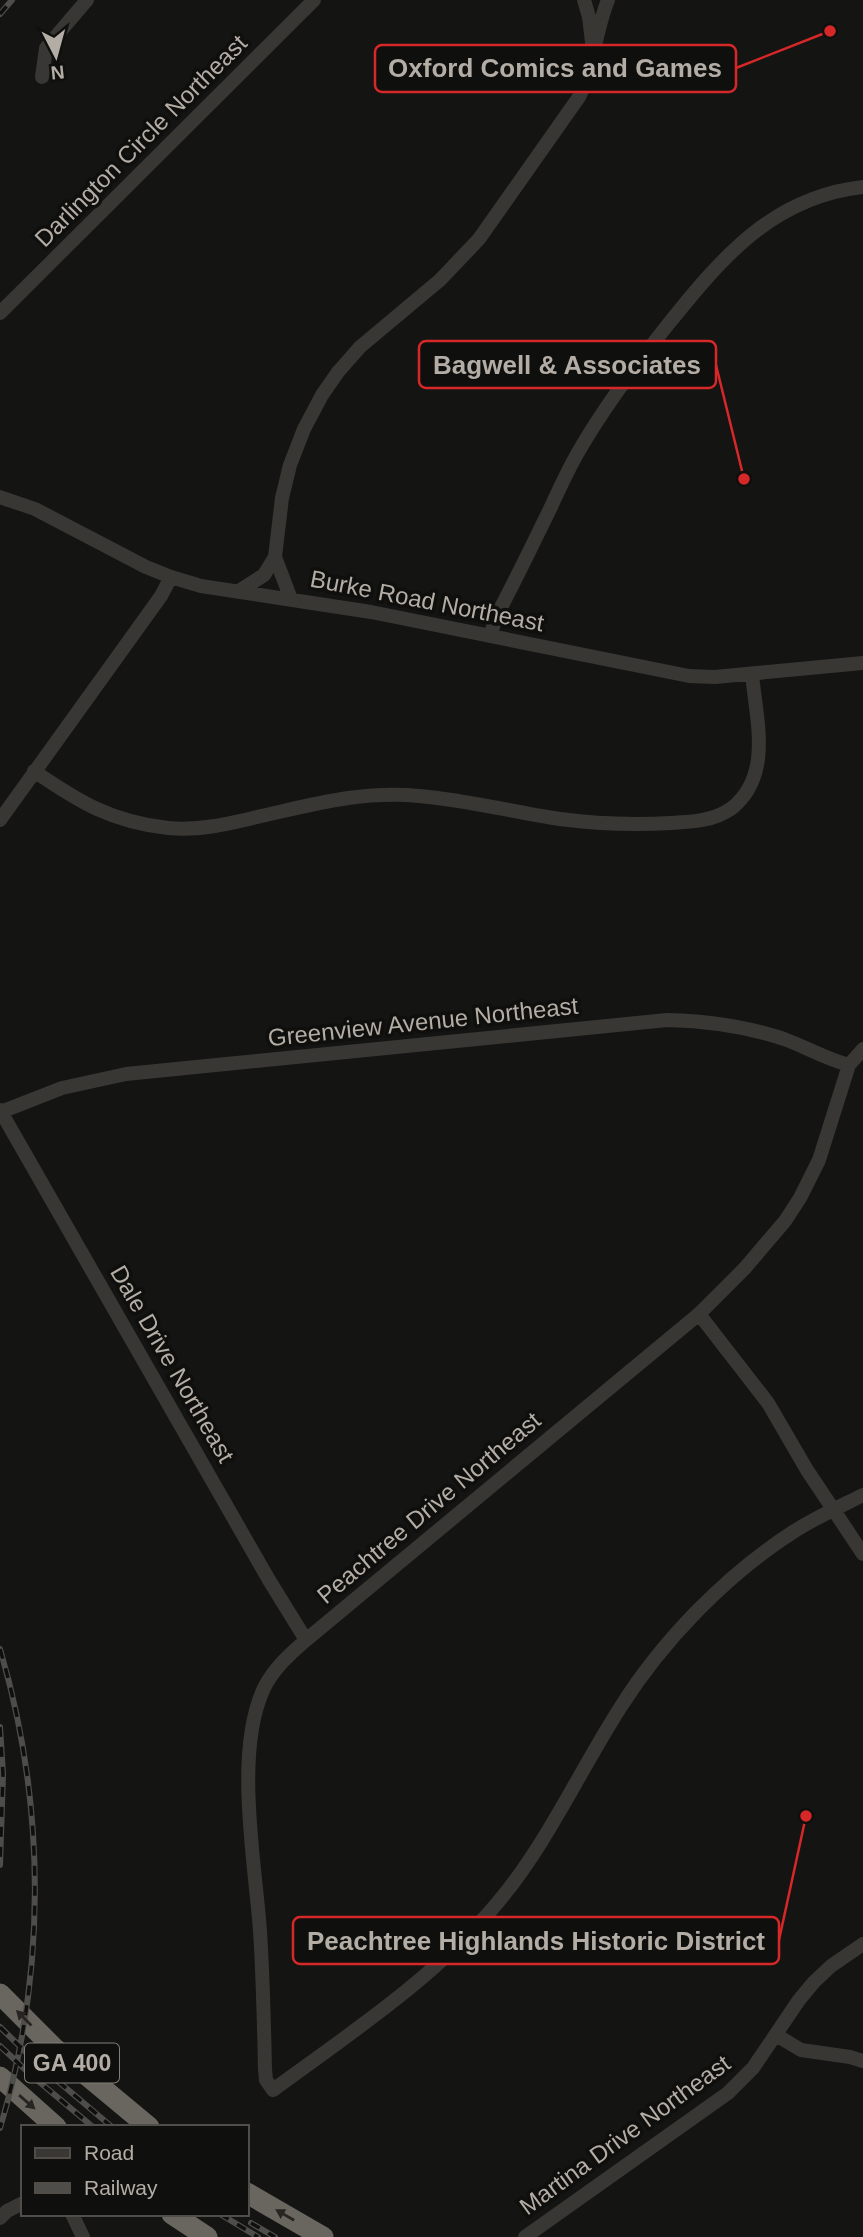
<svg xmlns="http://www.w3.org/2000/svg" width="863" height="2237" font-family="Arial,sans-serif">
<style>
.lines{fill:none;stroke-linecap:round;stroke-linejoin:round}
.minor{stroke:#383734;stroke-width:14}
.highway{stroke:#696660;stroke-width:21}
.rail-casing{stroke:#4f4d49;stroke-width:6}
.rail{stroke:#0f0f0d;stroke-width:3.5;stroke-dasharray:10;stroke-linecap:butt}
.oneway{fill:#262522}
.labels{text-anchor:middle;stroke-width:7;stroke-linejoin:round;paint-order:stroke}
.shield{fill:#0f0f0d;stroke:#827e77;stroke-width:2}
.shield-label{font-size:23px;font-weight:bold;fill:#b3ada5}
.street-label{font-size:24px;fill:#b3ada5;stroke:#0f0f0d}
.leader{fill:none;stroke:#d62828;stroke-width:2.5}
.callout-dot{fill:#d62828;stroke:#0f0f0d;stroke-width:2.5}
.callout{fill:#0f0f0d;stroke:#d62828;stroke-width:2.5}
.callout-label{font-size:26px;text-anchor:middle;font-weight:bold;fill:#b3ada5}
</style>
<rect width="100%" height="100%" fill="#141412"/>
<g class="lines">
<path class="minor" d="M 584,0 L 589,17 L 592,42
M 42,77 L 46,48 L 87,0
M 0,313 L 314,0
M 0,497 L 35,509 L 146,567 L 171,577 L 201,586 L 371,612 L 689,676 L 715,677 L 863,663
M 275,557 L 291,599
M 239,591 L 264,575 L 275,557 L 282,498 L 290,465 L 304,429 L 322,395 L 338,372 L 360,347 L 440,280 L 479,239 L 579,97 C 594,66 595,32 608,0
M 490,636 L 497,615 C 515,581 532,546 549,511 C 559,490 568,469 580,449 C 605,406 635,366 666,327 C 720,260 771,197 863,187
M 34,771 C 79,802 112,822 168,828 C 199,831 228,824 257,817 C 311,805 363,790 419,796 C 466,800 513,812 560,819 C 597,824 634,825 671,823 C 692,822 714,821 732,808 C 773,775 756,719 752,674
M 0,820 L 161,596 L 171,577
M 863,1049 L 849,1065 L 819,1160 L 800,1198 L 785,1221 L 745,1268 L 699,1314 L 306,1640 C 290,1654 274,1668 264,1688 C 234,1752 255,1861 260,1931 C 263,1977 264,2023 265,2069 L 266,2080 L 273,2090 C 352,2032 436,1977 499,1901 C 548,1842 579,1772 620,1708 C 662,1641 726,1575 793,1532 C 815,1518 839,1507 863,1495
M 0,1110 L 269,1580 L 306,1640
M 1,1112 L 62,1088 L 126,1074 L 667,1020 C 708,1021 745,1026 784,1039 C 806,1047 826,1059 849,1065
M 699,1314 L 768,1403 L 807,1470 L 863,1554
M 776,2035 L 801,2050 L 850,2057 L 863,2061
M 72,2214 L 83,2237
M 0,2218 L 7,2211 L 23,2203
M 525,2237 L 728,2093 L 753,2068 L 799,2000 L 814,1982 L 831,1966 L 863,1944"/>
<path class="highway" d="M 0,1994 L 54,2048 L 149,2127
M 0,2077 L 56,2127
M 247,2193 L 323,2237
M 172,2214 L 207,2237"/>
<g class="rail-casing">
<path id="rail" d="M 0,14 L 12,0
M 0,1649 C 46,1805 47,1972 0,2128
M 0,1727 L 3,1774 L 0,1865
M 0,2027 L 40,2066 L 112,2127
M 0,2046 L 31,2075 L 93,2127
M 220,2214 L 258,2237
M 251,2223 L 275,2237"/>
</g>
<use href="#rail" class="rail"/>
</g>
<defs><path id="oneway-solid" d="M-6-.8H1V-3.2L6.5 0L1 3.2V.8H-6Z" transform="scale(1.75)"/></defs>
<g class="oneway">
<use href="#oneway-solid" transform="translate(24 2018) rotate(-135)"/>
<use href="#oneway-solid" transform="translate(27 2102) rotate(41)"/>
<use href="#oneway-solid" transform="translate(285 2215) rotate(-150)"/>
</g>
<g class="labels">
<rect class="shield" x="25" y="2043.5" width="94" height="39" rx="5"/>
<g class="shield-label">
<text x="72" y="2071">GA 400</text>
</g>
<g class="street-label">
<text transform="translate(141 141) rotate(-45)" y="8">Darlington Circle Northeast</text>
<text transform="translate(427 601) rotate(11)" y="8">Burke Road Northeast</text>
<text transform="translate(423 1022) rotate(-6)" y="8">Greenview Avenue Northeast</text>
<text transform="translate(172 1364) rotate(60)" y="8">Dale Drive Northeast</text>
<text transform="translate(429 1508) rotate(-40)" y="8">Peachtree Drive Northeast</text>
<text transform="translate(625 2135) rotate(-36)" y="8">Martina Drive Northeast</text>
</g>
</g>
<path class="leader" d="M830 31L736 68M744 479L716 365M806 1816L779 1940"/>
<g class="callout-dot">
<circle cx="830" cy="31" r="7"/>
<circle cx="744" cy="479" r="7"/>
<circle cx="806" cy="1816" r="7"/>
</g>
<g class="callout">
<rect x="375" y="45" width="361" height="47" rx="7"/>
<rect x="419" y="341" width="297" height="47" rx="7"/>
<rect x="293" y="1917" width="486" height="47" rx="7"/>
</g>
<g class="callout-label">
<text x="555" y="77">Oxford Comics and Games</text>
<text x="567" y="374">Bagwell &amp; Associates</text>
<text x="536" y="1950">Peachtree Highlands Historic District</text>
</g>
<rect x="21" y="2125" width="228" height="91" fill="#0f0f0d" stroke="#514e4a" stroke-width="2"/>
<rect x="35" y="2148" width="35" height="10" fill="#383734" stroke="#514e4a" stroke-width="2"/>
<text x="84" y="2160" font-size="21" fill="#b3ada5">Road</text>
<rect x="35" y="2183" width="35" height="10" fill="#4f4d49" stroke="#514e4a" stroke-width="2"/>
<text x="84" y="2195" font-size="21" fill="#b3ada5">Railway</text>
<g transform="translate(56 56) rotate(174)" stroke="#0f0f0d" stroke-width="5" paint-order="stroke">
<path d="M0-5L12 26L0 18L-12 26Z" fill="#b3ada5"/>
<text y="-10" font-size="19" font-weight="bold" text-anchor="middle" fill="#b3ada5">N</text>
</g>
</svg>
